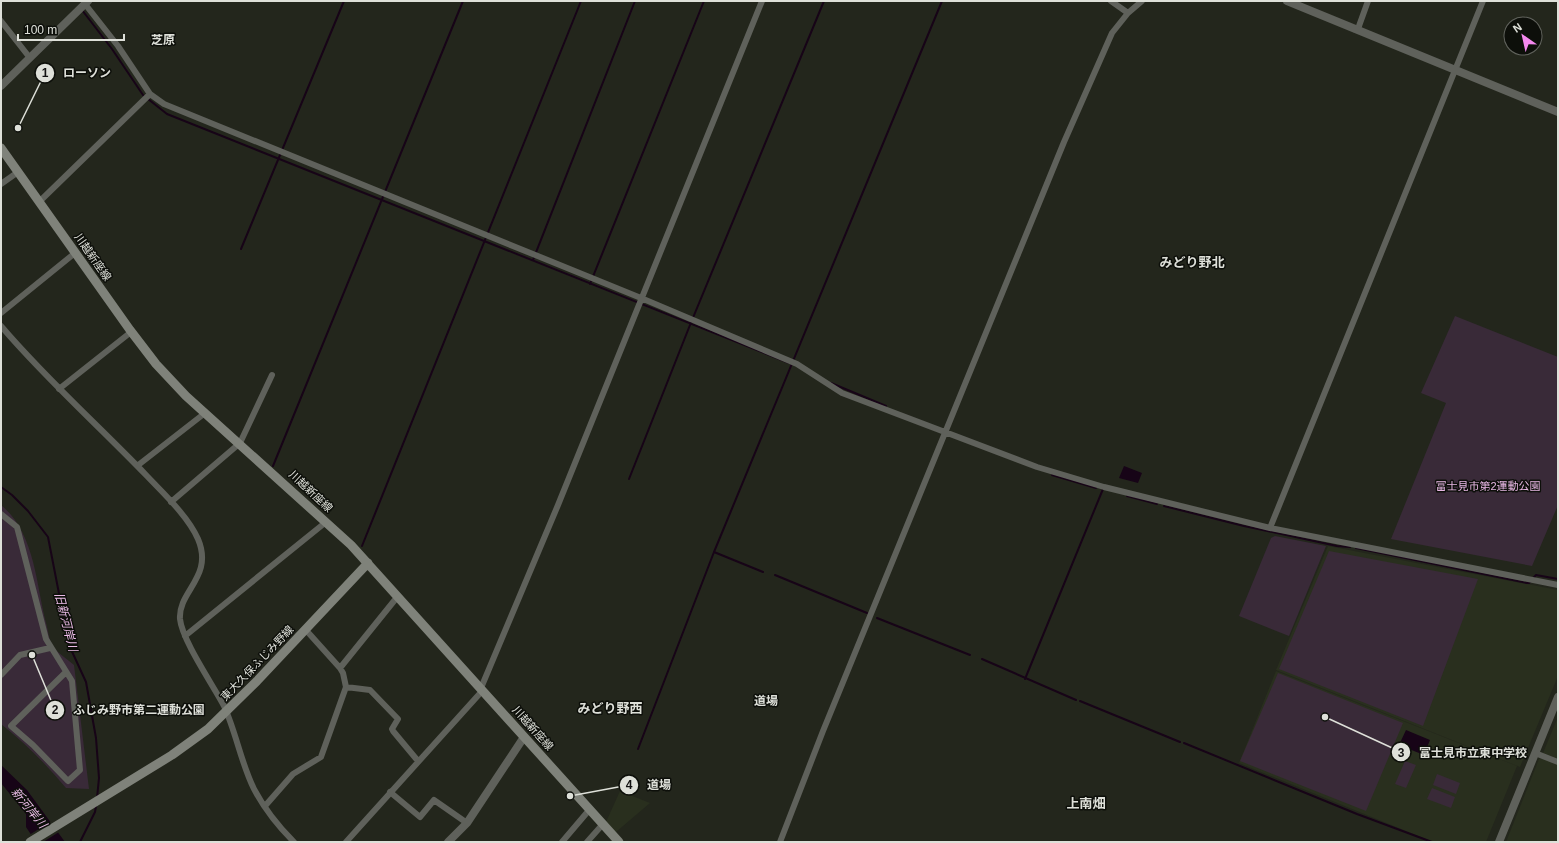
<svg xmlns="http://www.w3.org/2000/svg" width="1559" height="843" font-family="Helvetica,'Noto Sans JP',sans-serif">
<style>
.built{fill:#292f1e}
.green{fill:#392a38}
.water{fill:#170417}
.pier{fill:#23261c}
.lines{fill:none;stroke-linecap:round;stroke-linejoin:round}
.stream{stroke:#170417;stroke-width:2}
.minor{stroke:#5f615b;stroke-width:6}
.tertiary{stroke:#5f615b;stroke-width:8}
.secondary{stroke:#7f827a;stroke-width:9}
.labels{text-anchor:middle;stroke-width:3;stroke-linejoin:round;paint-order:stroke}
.street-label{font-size:11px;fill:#dee0d9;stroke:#0d0f0a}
.park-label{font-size:11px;fill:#e7b7e3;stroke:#0d0f0a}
.neighbourhood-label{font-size:12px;font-weight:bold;fill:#dee0d9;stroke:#0d0f0a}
.water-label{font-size:12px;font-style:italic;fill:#e9bae5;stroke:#0d0f0a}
.quarter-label{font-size:13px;font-weight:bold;fill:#dee0d9;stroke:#0d0f0a}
.leader{fill:none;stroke:#dee0d9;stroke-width:1.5}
.callout-dot{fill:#dee0d9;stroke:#0d0f0a;stroke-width:1.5}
.mark-label{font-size:12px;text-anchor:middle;font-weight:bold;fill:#111}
.callout-label{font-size:12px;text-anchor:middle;font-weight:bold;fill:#dee0d9;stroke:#0d0f0a;stroke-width:3;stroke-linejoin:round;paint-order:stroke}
</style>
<rect width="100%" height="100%" fill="#23261c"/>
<path class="built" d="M 1328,546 L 1558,590 L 1558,676 L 1520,767 L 1276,670 Z
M 1276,671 L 1517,766 L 1486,842 L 1433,842 L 1239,763 Z
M 1558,717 L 1558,759 L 1543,753 Z
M 1542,758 L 1558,764 L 1558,842 L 1506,842 L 1539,759 Z
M 620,791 L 650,803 L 616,832 L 606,822 Z"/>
<path class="green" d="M 1455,316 L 1558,357 L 1558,505 L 1532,566 L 1391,539 L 1446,403 L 1421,393 Z
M 1,505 C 35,533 36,584 46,623 C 48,630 49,641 53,647 C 58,653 67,659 74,665 L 89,789 L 66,788 C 46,764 25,743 1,724 Z
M 1275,536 L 1326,546 L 1289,636 L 1239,616 L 1271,538 Z
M 1329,551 L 1478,579 L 1423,726 L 1279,669 Z
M 1278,673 L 1403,723 L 1366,811 L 1240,761 Z
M 1405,761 L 1416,765 L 1406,788 L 1395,784 Z
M 1437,774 L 1460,783 L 1456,794 L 1433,785 Z
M 1432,788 L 1455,797 L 1451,808 L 1427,799 Z"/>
<path class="water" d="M 1124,466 L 1142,473 L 1138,483 L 1119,478 Z
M 1406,730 L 1430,740 L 1424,755 L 1399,745 Z
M 1,765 L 27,790 L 65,842 L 36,842 L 26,827 L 26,814 L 1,783 Z"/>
<path class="pier" d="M 52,821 L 59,832 L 43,842 L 33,842 L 29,835 Z"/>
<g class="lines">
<path class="stream" d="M 82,10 L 112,49 L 143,95 L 167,114 L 789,363
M 241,249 L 344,1
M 533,260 L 635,1
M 590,284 L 704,1
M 831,383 L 886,406
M 273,466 L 463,1
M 1052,475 L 1096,488
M 629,479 L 690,325 L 824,1
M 1,487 L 12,495 L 28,511 L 48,537 L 69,645 L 86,682 L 96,738 L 99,778 L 97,798
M 1127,496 L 1157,504
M 1164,506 L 1244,526 L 1337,546 L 1350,547
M 362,546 L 581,1
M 1356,548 L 1527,583 L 1529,583 L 1536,575 L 1558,579
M 714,552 L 763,572
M 775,575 L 867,613
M 877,618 L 970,655
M 982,659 L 1076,700
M 1025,679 L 1103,489
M 1080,701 L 1180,742
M 1184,743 L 1357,814 L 1432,842
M 638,749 L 714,552 L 942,1
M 80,842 L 95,812 L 96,806"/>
<path class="minor" d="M 1111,1 L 1128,13
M 85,4 L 118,46 L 150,94 L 164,104 L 641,298 L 797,364 L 842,393 L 1037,467 L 1104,487 L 1270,528 L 1558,585
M 1,21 L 30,58
M 1354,29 L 1359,26 L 1368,1
M 1,184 L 18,172
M 39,202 L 150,94
M 1,313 L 75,253
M 1,326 C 46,379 98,425 146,475 C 163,493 188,516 198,539 C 214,577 178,591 180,619 C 182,640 213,685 224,706 C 236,732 241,763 254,789 C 264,808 279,827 294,842
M 59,389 L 131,332
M 137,466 L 205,413
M 171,502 L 240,443 L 272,375
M 1,514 L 17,527 L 46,639 L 72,681 L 80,770 L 68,781 L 33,745 L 11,726 L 66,672
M 1270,528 L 1483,1
M 185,636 L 326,522
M 340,668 L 398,596
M 1,675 L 20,655 L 50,648
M 346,687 L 370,690 L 398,719 L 392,729 L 393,731 L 418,761
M 481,688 L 558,505 L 762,1
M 1535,753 L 1558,762
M 390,792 L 420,817 L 434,800 L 467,823
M 265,806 L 293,774 L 321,757 L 346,687 L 343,673 L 340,668 L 305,629
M 346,842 L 483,690
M 562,842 L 590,809
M 587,842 L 603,824
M 780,842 L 823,731 L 1064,142 L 1112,33 L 1128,13 L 1142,1"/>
<path class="tertiary" d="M 1287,1 L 1558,112
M 1,86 L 88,1
M 448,842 L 467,823 L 524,737
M 1499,842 L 1558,697"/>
<path class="secondary" d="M 1,148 L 130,330 L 156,364 L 186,396 L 351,545 L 619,842
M 30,842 L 172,755 L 208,729 L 257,681 L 368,563"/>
</g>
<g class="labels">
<g class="street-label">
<text transform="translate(93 257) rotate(55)" y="4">川越新座線</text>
<text transform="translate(311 491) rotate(43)" y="4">川越新座線</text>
<text transform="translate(257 663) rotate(-46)" y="4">東大久保ふじみ野線</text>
<text transform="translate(533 728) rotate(48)" y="4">川越新座線</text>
</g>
<g class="park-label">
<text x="1488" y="490">富士見市第2運動公園</text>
</g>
<g class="neighbourhood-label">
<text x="163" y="44">芝原</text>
<text x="766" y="705">道場</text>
</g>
<g class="water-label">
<text transform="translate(66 622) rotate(76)" y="4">旧新河岸川</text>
<text transform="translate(29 808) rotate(51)" y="4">新河岸川</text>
</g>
<g class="quarter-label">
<text x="1192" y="267">みどり野北</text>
<text x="610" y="713">みどり野西</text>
<text x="1086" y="808">上南畑</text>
</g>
</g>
<path class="leader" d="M18 128L45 73M32 655L55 710M1325 717L1401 752M570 796L629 785"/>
<g class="callout-dot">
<circle cx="18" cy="128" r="4"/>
<circle cx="32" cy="655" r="4"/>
<circle cx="1325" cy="717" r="4"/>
<circle cx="570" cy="796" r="4"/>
<circle cx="45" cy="73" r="10"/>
<circle cx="55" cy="710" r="10"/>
<circle cx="1401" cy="752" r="10"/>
<circle cx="629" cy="785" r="10"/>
</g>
<g class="mark-label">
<text x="45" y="77">1</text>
<text x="55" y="714">2</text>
<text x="1401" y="757">3</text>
<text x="629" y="789">4</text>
</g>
<g class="callout-label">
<text x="87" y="77">ローソン</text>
<text x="139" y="714">ふじみ野市第二運動公園</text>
<text x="1473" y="757">富士見市立東中学校</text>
<text x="659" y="789">道場</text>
</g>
<rect width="1559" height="843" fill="none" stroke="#dee0d9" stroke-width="4"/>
<g transform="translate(1523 36) rotate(326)"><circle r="19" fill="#0d0f0a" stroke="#61635d"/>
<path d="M0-3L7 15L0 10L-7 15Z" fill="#f589ef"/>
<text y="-6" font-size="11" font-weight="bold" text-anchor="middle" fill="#dee0d9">N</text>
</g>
<path d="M18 34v6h106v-6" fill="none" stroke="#dee0d9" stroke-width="2"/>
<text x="24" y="34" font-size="12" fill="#dee0d9" stroke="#0d0f0a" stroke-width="3" paint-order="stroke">100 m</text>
</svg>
